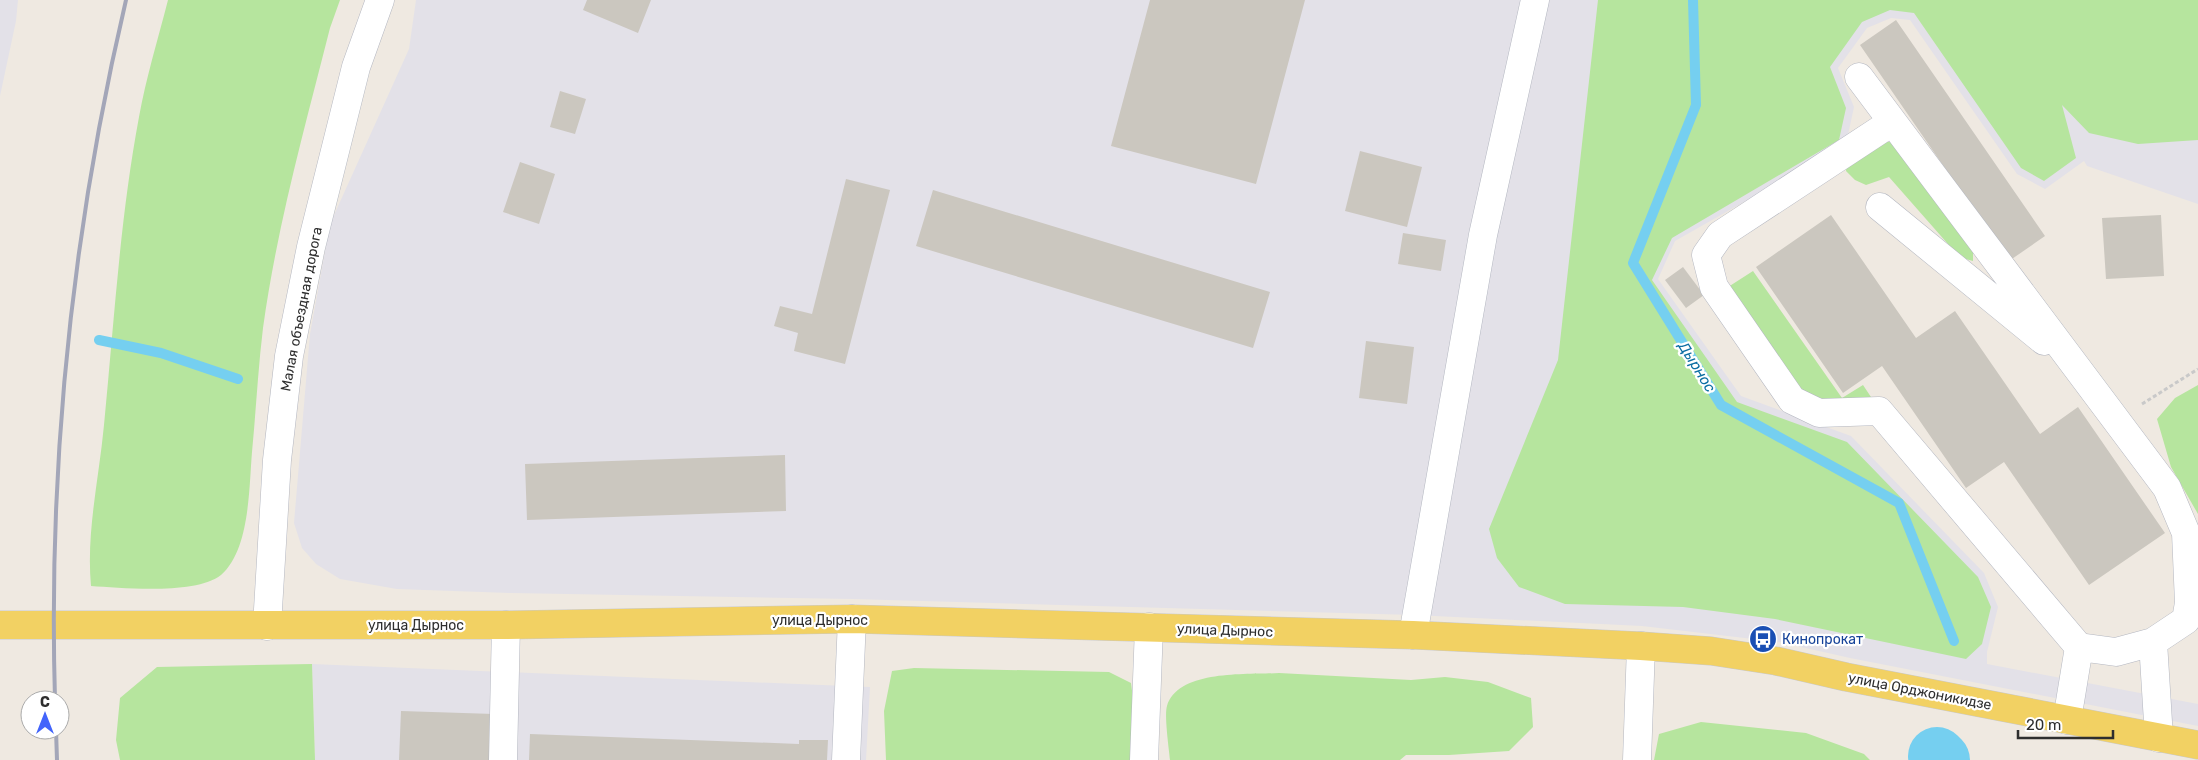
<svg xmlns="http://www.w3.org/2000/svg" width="2198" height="760" font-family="Rubik,sans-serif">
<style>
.industrial{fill:#e3e1e8}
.green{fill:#b6e59e}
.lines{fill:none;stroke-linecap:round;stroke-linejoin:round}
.stream{stroke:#75cff0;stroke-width:10}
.river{stroke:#75cff0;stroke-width:58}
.building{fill:#cbc7bf}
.minor-casing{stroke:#b4b7c1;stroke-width:29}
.major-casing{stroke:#c9c9c9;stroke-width:29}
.path{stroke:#c9c9c9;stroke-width:3;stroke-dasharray:4 2.5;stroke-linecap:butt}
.minor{stroke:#fff;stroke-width:28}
.major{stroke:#f2d163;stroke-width:28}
.rail{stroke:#a3a6b8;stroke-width:4}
.labels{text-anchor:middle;stroke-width:4.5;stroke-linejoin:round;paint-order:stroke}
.street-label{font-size:14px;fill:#2e2e2e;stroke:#fff}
.transit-label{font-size:14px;fill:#164399;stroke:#fff;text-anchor:start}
.water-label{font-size:15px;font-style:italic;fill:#0d6fa3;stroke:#fff}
</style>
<rect width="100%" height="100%" fill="#efe9e1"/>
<path class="industrial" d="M 0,0 L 18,0 L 16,21 L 0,96 Z
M 416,0 L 2198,0 L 2198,204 L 2087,166 L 2084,161 L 2045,189 L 2017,174 L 1910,20 L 1891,18 L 1867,28 L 1838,68 L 1854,107 L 1846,144 L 1675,241 L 1658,279 L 1741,396 L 1851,436 L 1984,573 L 1998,607 L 1987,652 L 1987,664 L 2198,704 L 2198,726 L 1850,658 L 1779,642 L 1642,626 L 1414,615 L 853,599 L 511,593 L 397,589 L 340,579 L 316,564 L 302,548 L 294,523 L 310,334 L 330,224 L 409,49 Z
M 312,664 L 870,687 L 866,760 L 315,760 Z"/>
<path class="green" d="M 168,0 L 340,0 L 330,28 C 305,127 277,226 263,328 C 258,369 256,411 252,452 C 249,487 250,550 221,575 C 196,595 123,588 91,586 C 86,532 99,479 104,425 C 114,323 120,218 139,117 C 146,78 158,39 168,0 Z
M 1598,0 L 2198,0 L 2198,140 L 2138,144 L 2089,133 L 2062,105 L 2076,158 L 2044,181 L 2021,168 L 1914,13 L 1890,10 L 1862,22 L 1830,67 L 1846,108 L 1839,140 L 1672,238 L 1652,280 L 1737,402 L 1847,442 L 1978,577 L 1991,607 L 1982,644 L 1966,659 L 1775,619 L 1683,607 L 1565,604 L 1519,587 L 1497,558 L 1489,529 L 1558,360 Z
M 1883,141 L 1895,143 L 1973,251 L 1973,261 L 1962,258 L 1955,252 L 1889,177 L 1866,185 L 1855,180 L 1846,171 L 1847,161 Z
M 1753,271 L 1842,398 L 1863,385 L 1877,406 L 1832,408 L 1794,392 L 1725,289 Z
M 2198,385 L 2198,514 L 2171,467 L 2157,419 L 2175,398 Z
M 312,664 L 315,760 L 120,760 L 116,740 L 120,698 L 157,667 Z
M 914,668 L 1109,672 L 1131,683 L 1136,721 L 1132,760 L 886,760 L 884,711 L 892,671 Z
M 1279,673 L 1411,680 L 1445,677 L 1488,682 L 1531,698 L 1533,727 L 1509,751 L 1449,755 L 1406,755 L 1400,760 L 1170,760 C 1169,749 1164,715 1167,706 C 1178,669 1249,675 1279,673 Z
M 1701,722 L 1806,733 L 1864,754 L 1870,760 L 1654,760 L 1659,734 Z"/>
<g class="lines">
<path class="stream" d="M 1693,0 L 1696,105 L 1633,263 L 1721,405 L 1899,503 L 1954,641
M 99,340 L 161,353 L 238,379"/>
<path class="river" d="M 1937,756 L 1941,760"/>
</g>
<path class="building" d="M 587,0 L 651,0 L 638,33 L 583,10 Z
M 1150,0 L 1305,0 L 1256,184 L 1111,146 Z
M 1896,20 L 2045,236 L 2009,261 L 1860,45 Z
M 560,91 L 586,99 L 575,134 L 550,127 Z
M 1360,151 L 1422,167 L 1407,227 L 1345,211 Z
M 520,162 L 555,174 L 539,224 L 503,212 Z
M 846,179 L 890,190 L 845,364 L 794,351 L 798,333 L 774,326 L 780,306 L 812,314 Z
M 933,190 L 1270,292 L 1253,348 L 916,246 Z
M 1831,215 L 1916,338 L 1955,311 L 2040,434 L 2078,407 L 2165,533 L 2089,585 L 2004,462 L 1966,488 L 1882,366 L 1843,393 L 1756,267 Z
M 2161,215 L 2164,276 L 2106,279 L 2102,218 Z
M 1403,233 L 1446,240 L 1441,271 L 1398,264 Z
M 1683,267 L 1704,295 L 1686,308 L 1665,280 Z
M 1366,341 L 1414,347 L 1407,404 L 1359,398 Z
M 785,455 L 786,511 L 527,520 L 525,464 Z
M 401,711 L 494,714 L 492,760 L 399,760 Z
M 530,734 L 799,744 L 799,740 L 828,740 L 827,760 L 529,760 Z"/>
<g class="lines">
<g class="minor-casing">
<path id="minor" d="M 1859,77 L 2167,488 L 2186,533 L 2189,603 L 2186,620 L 2153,642 L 2116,652 L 2079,647 L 1879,411 L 1819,413 L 1792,400 L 1714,287 L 1706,255 L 1720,235 L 1892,122
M 1880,207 L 2044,341
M 267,626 L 277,460 L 289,356 L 311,247 L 356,67 L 380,0
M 1413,635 L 1483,235 L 1535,0
M 2153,642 L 2159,738
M 2067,720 L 2079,647
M 503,760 L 506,625
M 846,760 L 852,619
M 1144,760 L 1149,627
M 1637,760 L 1641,646"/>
</g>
<g class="major-casing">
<path id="major" d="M 0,625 L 506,625 L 852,619 L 1413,635 L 1641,646 L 1711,651 L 1776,661 L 1846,677 L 2198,745"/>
</g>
<path class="path" d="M 2142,404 L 2198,369"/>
<use href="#minor" class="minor"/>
<use href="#major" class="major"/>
<path class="rail" d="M 55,700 C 48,464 72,230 126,0
M 56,730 L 57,760"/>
</g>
<defs>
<g id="bus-disc" transform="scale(1.4375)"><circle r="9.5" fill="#1a4fb4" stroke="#fff"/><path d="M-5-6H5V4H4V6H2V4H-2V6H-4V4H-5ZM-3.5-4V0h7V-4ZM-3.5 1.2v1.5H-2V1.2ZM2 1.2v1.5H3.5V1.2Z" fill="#fff"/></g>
</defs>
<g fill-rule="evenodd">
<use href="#bus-disc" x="1763" y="639"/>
</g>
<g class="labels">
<g class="street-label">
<text transform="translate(301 309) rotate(-79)" y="5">Малая объездная дорога</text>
<text x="820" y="625">улица Дырнос</text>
<text x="416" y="630">улица Дырнос</text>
<text transform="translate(1225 630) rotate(2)" y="5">улица Дырнос</text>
<text transform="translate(1920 691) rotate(11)" y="5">улица Орджоникидзе</text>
</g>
<g class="transit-label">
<text x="1782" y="644">Кинопрокат</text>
</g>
<g class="water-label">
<text transform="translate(1697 367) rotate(58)" y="5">Дырнос</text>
</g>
</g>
<g transform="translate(45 715)"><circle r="24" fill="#ffffff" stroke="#ababab"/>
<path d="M0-4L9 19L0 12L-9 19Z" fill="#4264fb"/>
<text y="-8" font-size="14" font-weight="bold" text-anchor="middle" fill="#2e2e2e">С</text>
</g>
<path d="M2018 730v8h95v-8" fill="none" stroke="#2e2e2e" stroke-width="2.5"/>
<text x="2026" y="730" font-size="15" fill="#2e2e2e" stroke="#ffffff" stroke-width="4" paint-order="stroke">20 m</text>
</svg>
